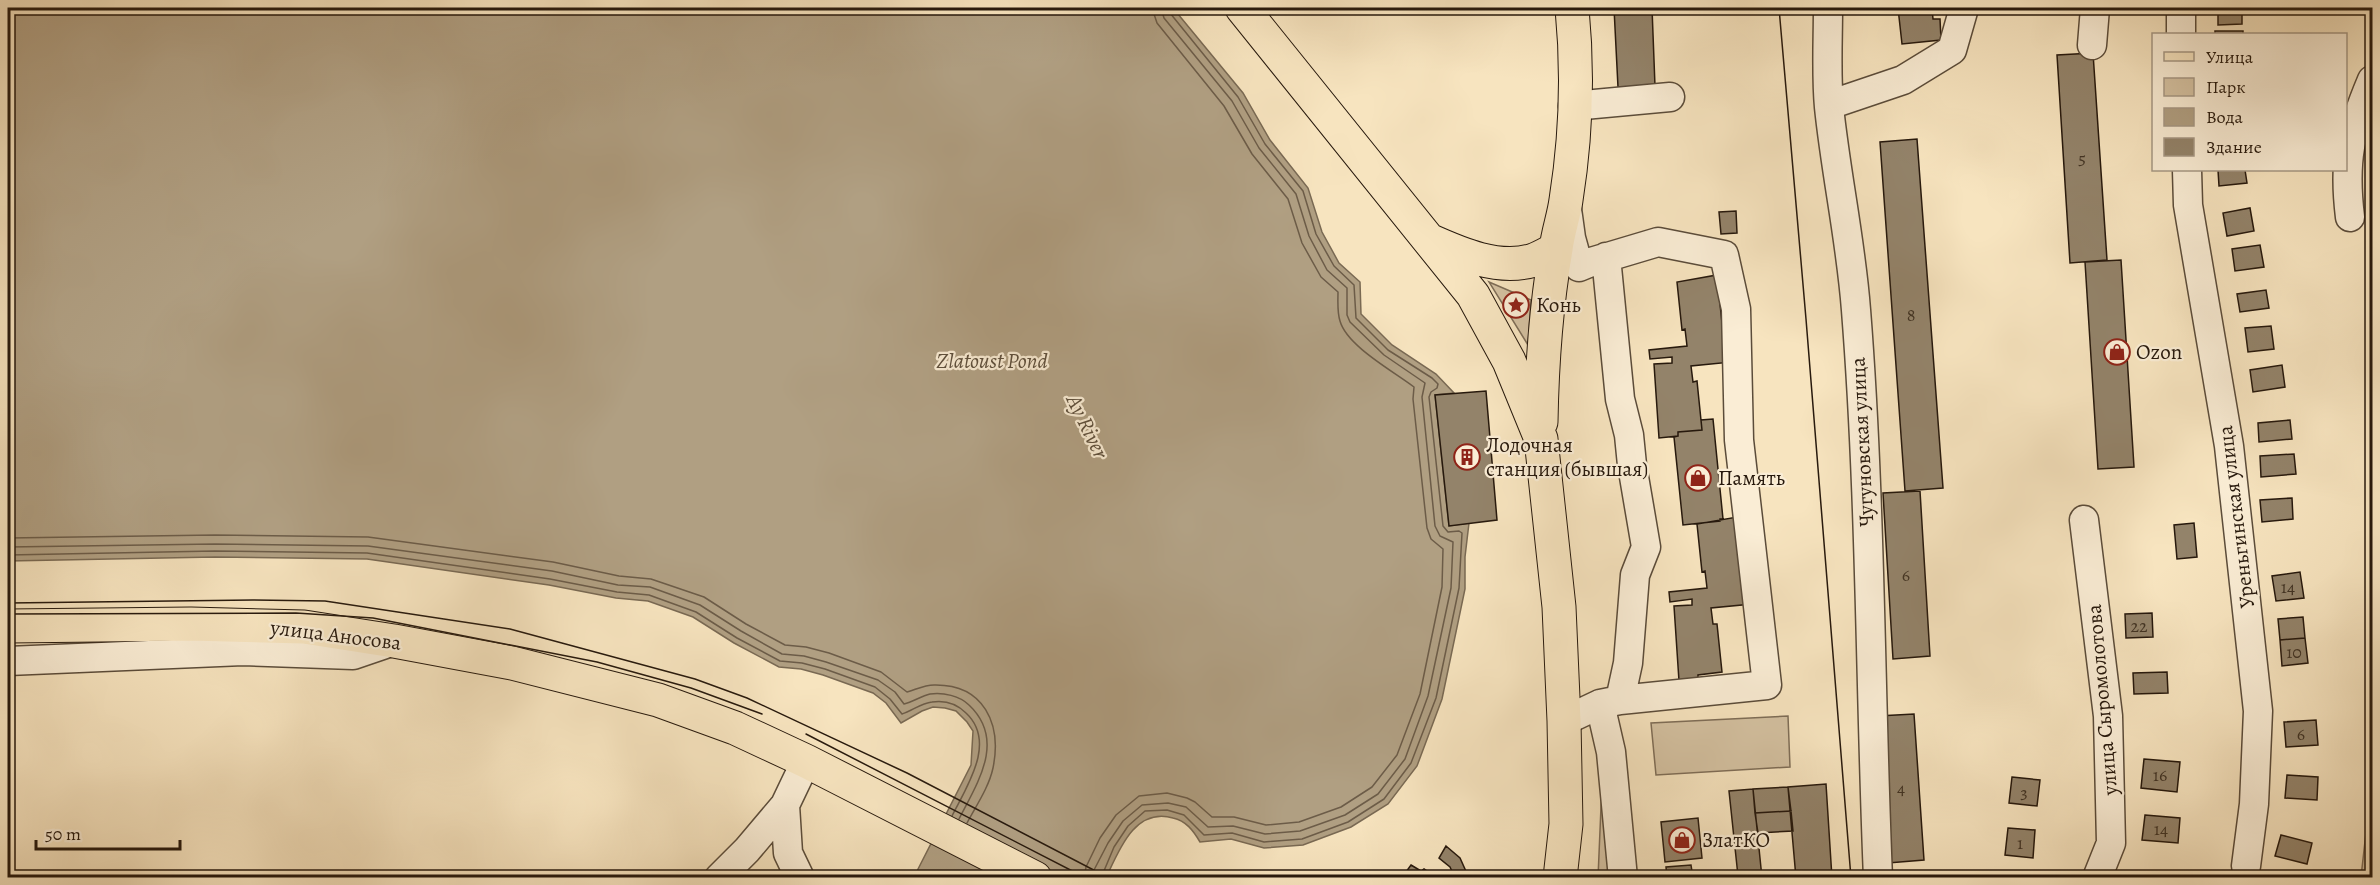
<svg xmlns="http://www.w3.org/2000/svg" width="2380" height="885" font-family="Alegreya,serif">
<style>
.green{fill:#d4c1a1;stroke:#7e6d57;stroke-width:1.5}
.water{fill:#b09f82;stroke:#796953;stroke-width:1.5}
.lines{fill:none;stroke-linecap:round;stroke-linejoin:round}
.shore{stroke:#6c5c48;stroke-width:1.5}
.building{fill:#93836a;stroke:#27190d;stroke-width:1.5}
.minor-casing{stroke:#5b4c3a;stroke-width:31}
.major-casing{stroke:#27190d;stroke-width:35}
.minor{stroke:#faedd5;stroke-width:28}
.major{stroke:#f7e4bf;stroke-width:33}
.tram{stroke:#27190d;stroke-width:1.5}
.labels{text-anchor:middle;stroke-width:4.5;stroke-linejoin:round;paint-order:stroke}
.number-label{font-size:18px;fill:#423424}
.poi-label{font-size:21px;fill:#27190d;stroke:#faedd5;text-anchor:start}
.street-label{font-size:21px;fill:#27190d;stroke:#faedd5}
.water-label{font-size:22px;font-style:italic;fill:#5e4f3c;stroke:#faedd5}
</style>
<rect width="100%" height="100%" fill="#f7e4bf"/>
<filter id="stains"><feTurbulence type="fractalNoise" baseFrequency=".00333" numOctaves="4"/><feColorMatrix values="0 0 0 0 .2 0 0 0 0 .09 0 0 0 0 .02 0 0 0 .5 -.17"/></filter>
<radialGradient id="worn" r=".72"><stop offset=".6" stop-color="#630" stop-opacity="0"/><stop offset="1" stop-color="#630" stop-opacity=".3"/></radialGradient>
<path class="green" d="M 1489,282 L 1531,300 L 1528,345 Z
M 1788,716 L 1790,767 L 1656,775 L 1651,723 Z
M 2372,779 L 2372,877 L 2361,877 Z
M 1602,783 L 1611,877 L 1598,878 Z"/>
<path class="water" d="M 8,8 L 1173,8 L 1243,93 L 1270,140 L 1308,188 L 1322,232 L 1339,263 L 1360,282 L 1361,314 L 1392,345 L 1436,374 L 1454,393 L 1435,395 L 1449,526 L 1469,523 L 1465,557 L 1465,589 L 1442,699 L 1417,766 L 1388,804 L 1351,827 L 1303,845 L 1264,848 L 1231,839 L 1200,842 C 1193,830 1186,821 1173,818 C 1135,807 1119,850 1106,878 L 914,877 L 971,765 L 973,731 L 967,722 L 956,711 L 945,708 L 933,707 L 922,711 L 901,723 L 886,703 L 873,693 L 823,675 L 801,669 L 779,667 L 734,643 L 693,617 L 648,601 L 616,598 L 549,585 L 367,559 L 215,557 L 8,561 Z"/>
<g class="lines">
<path class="shore" d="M 8,538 L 215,535 L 368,537 L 553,562 L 619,576 L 651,579 L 704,597 L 746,624 L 785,645 L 806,647 L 829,653 L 881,672 L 907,692 C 915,690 924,685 934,685 C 984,684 1002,724 993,768 C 989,787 976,806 967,823
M 8,547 L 215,544 L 368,546 L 552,571 L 618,585 L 650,587 L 700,605 L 741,631 L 782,654 L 804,656 L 826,662 L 878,680 L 895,692 L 904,704 C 913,702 921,696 930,694 C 943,692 960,696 969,705 C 1006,740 978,782 959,819
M 8,555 L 215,551 L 367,553 L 550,579 L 617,592 L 649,595 L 696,612 L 737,638 L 780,661 L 802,663 L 825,669 L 875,687 L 890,699 L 902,714 C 912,711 921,703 932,702 C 945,700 957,704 966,713 C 997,742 967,786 952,816
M 1084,878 L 1086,867 L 1100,838 L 1116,815 L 1139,796 L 1167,793 L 1187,798 L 1195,802 L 1212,817 L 1234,817 L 1266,825 L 1299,822 L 1341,807 L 1372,787 L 1397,755 L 1420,694 L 1442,587 L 1443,549 L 1431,539 L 1427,528 L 1413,399 L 1414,387 C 1393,371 1347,346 1340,321 C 1337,312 1338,301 1338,292 L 1321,277 L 1302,243 L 1288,199 L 1252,154 L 1224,106 L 1157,23 L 1152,8
M 1093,878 L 1094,870 L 1108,843 L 1123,821 L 1142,805 L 1168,803 L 1186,807 L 1208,827 L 1233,826 L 1265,834 L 1300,831 L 1345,815 L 1378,794 L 1405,759 L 1428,696 L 1451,588 L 1453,542 L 1440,536 L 1435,526 L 1422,397 L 1425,383 L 1384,355 L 1350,322 L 1347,315 L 1347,288 L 1327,270 L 1309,236 L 1296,194 L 1259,148 L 1232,101 L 1164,18 L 1161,8
M 1101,878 L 1114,847 L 1128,826 L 1145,811 L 1167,810 L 1184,815 L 1204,835 L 1232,833 L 1264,842 L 1302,839 L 1348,822 L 1384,799 L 1411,763 L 1436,698 L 1459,588 L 1462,533 L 1459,531 L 1448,532 L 1443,526 L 1429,397 L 1431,392 L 1437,388 L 1438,384 L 1432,378 L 1388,350 L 1356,318 L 1354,285 L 1334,266 L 1316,234 L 1303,191 L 1265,144 L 1238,97 L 1170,13 L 1169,8"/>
</g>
<path class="building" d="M 1614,8 L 1652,8 L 1655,86 L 1618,87 Z
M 1898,8 L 1932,8 L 1933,19 L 1940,19 L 1941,40 L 1902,44 Z
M 2218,8 L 2242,8 L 2242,24 L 2218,25 Z
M 2215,31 L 2243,31 L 2243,34 L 2215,34 Z
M 2093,53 L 2107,260 L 2070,263 L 2057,55 Z
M 1917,139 L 1943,488 L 1905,491 L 1880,142 Z
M 2218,170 L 2245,170 L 2247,183 L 2219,186 Z
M 2250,208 L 2254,231 L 2227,236 L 2223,213 Z
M 1736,211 L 1737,233 L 1721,234 L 1719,212 Z
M 2260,245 L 2264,267 L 2235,271 L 2232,249 Z
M 2121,260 L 2134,467 L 2098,469 L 2085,262 Z
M 1717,275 L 1725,352 L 1732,362 L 1691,366 L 1693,382 L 1697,381 L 1702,430 L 1678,432 L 1678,436 L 1659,438 L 1654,364 L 1672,363 L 1672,357 L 1650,359 L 1649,350 L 1687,346 L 1685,329 L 1682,330 L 1677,282 Z
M 2266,290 L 2269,308 L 2240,312 L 2237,294 Z
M 2271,326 L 2274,349 L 2248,352 L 2245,328 Z
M 2282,365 L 2285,387 L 2253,392 L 2250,370 Z
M 1486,391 L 1497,520 L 1449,526 L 1435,395 Z
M 1713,419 L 1723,519 L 1720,519 L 1720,521 L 1683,525 L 1674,437 L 1678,436 L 1678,432 L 1702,430 L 1701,420 Z
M 2290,420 L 2292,439 L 2259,442 L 2258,423 Z
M 2294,454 L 2296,474 L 2261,477 L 2260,456 Z
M 1920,491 L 1930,656 L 1893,659 L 1883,493 Z
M 2292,498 L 2293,519 L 2262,522 L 2260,500 Z
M 1737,517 L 1752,604 L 1711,608 L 1713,624 L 1717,624 L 1722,672 L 1698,675 L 1698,679 L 1679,681 L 1674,606 L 1692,605 L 1692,599 L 1670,602 L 1669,592 L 1707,588 L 1705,571 L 1702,572 L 1697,524 Z
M 2194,523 L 2197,557 L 2177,559 L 2174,525 Z
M 2300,572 L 2304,598 L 2276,601 L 2272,576 Z
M 2152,613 L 2153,637 L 2126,638 L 2125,614 Z
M 2303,617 L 2305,638 L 2280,640 L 2278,619 Z
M 2305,638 L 2308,663 L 2282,666 L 2280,640 Z
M 2167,672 L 2168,693 L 2134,694 L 2133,673 Z
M 1914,714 L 1924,860 L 1888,863 L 1878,716 Z
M 2316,720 L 2318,745 L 2286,747 L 2284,722 Z
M 2144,759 L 2180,762 L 2177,792 L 2141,788 Z
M 2287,775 L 2318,777 L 2317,800 L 2285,798 Z
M 2012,777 L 2040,780 L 2037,806 L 2009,803 Z
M 1826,784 L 1832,878 L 1796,878 L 1788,787 Z
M 1788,787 L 1791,811 L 1755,813 L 1753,789 Z
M 1753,789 L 1762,878 L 1722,878 L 1738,876 L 1729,791 Z
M 1791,811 L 1793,831 L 1758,833 L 1755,813 Z
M 2145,815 L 2180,818 L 2178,843 L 2142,840 Z
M 1698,818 L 1702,858 L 1665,862 L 1661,822 Z
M 2008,828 L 2035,830 L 2033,858 L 2005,855 Z
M 2281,835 L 2312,843 L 2307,864 L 2275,856 Z
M 1446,846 L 1460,858 L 1469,878 L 1455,878 L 1450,867 L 1439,858 Z
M 1411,865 L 1421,871 L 1424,869 L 1436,877 L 1406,878 L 1403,876 Z
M 1691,865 L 1693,878 L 1667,878 L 1666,867 Z"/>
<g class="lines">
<g class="minor-casing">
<path id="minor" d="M 1828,8 C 1828,40 1826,75 1829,107 C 1836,175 1851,242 1856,310 C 1871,499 1870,689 1878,878
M 2181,34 L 2181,8
M 2092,45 L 2095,8
M 1829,105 L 1903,80 L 1952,50 L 1964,8
M 1573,106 L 1670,97
M 2187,170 L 2188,205 L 2229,446 L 2258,711 L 2254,804 L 2246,866
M 2350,217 C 2343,160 2350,132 2372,80
M 1606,257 L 1620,399 L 1629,435 L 1632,465 L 1646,547 L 1635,575 L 1628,663 L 1620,700
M 2084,520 L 2108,716 L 2111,843 L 2097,878
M 8,661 L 243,651 L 353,655 L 394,641
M 1600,704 L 1611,752 L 1623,878
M 1564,721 L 1600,704 L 1620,700 L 1767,685 L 1739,440 L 1736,309 L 1724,255 L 1658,242 L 1591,262 L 1579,267 L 1571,238 L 1567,209
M 785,805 L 788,853 L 800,878
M 719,878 L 747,850 L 785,805 L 806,761"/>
</g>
<g class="major-casing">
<path id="major" d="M 1242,8 L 1473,295 L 1509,361 L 1541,439 L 1559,607 L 1564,721 L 1566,824 L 1560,878
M 1429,240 C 1460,254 1499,271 1534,260 C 1541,257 1549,253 1555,249
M 1541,422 C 1542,364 1546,306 1556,249 C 1558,232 1564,216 1566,200 C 1576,137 1578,70 1572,8
M 8,626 L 191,624 L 304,627 L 394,641 L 512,663 L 658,700 L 735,728 L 806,761 L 1035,878"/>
</g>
<use href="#minor" class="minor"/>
<use href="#major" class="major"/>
<path class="tram" d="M 1779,8 L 1806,319 L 1851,878
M 8,603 L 253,600 L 325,601 L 510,629 L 695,679 L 747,698 L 907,773 L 1109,878
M 8,614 L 296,613 L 373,618 L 597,662 L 691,688 L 762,714
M 806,734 L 1086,878"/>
</g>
<defs>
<g id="sight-ring" transform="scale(1.35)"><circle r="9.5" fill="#faedd5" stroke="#8f2418" stroke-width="1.5"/><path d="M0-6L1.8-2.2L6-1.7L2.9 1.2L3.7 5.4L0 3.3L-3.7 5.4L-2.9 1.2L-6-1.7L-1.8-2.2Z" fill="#8f2418"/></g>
<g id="shop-ring" transform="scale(1.35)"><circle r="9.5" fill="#faedd5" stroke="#8f2418" stroke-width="1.5"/><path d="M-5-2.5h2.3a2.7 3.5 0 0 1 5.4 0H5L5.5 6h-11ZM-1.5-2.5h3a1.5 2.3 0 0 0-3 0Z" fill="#8f2418"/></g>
<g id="building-ring" transform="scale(1.35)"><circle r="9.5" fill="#faedd5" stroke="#8f2418" stroke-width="1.5"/><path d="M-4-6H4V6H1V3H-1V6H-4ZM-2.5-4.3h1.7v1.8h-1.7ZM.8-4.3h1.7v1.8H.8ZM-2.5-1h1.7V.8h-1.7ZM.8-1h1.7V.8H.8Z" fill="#8f2418"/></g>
</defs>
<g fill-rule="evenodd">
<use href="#sight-ring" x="1516" y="305"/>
<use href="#shop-ring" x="2117" y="352"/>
<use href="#building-ring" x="1467" y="457"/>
<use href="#shop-ring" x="1698" y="478"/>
<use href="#shop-ring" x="1682" y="840"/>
</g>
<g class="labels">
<g class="number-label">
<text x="2082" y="164">5</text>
<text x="1911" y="321">8</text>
<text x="1906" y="581">6</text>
<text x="2288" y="593">14</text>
<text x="2139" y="632">22</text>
<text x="2294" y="658">10</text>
<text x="2301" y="740">6</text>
<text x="2160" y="781">16</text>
<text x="1901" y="794">4</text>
<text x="2024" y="798">3</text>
<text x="2161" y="835">14</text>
<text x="2020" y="849">1</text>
</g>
<g class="poi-label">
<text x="1536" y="312">Конь</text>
<text x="2136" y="359">Ozon</text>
<text x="1486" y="452">Лодочная<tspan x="1486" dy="24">станция (бывшая)</tspan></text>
<text x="1718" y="485">Память</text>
<text x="1702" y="847">ЗлатКО</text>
</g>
<g class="street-label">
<text transform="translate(1862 442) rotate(-93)" y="7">Чугуновская улица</text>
<text transform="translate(2236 517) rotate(-97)" y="7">Уреньгинская улица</text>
<text transform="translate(336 635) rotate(7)" y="7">улица Аносова</text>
<text transform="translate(2102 700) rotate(-95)" y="7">улица Сыромолотова</text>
</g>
<g class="water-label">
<text x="992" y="368">Zlatoust Pond</text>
<text transform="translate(1088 426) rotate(64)" y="8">Ay River</text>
</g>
</g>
<rect width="2380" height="885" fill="none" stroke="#f7e4bf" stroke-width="30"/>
<rect x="9" y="9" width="2362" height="867" fill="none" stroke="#27190d" stroke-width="3"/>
<rect x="15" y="15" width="2350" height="855" fill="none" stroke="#27190d" stroke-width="1.5"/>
<rect x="2152" y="33" width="195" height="138" fill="#faedd5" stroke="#a69885" stroke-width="1.5"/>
<rect x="2164" y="52" width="30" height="9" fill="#f7e4bf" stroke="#a69885" stroke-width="1.5"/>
<text x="2206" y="63" font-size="18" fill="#27190d">Улица</text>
<rect x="2164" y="78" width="30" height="18" fill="#d4c1a1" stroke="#a69885" stroke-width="1.5"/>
<text x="2206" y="93" font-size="18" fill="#27190d">Парк</text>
<rect x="2164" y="108" width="30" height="18" fill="#b09f82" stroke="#a69885" stroke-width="1.5"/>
<text x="2206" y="123" font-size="18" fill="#27190d">Вода</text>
<rect x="2164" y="138" width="30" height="18" fill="#93836a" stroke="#a69885" stroke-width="1.5"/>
<text x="2206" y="153" font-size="18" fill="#27190d">Здание</text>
<path d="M36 840v9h144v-9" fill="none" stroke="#27190d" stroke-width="3"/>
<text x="45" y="840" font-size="18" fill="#27190d" stroke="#faedd5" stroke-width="4.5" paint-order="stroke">50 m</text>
<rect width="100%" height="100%" filter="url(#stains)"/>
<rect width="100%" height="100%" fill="url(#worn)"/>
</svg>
